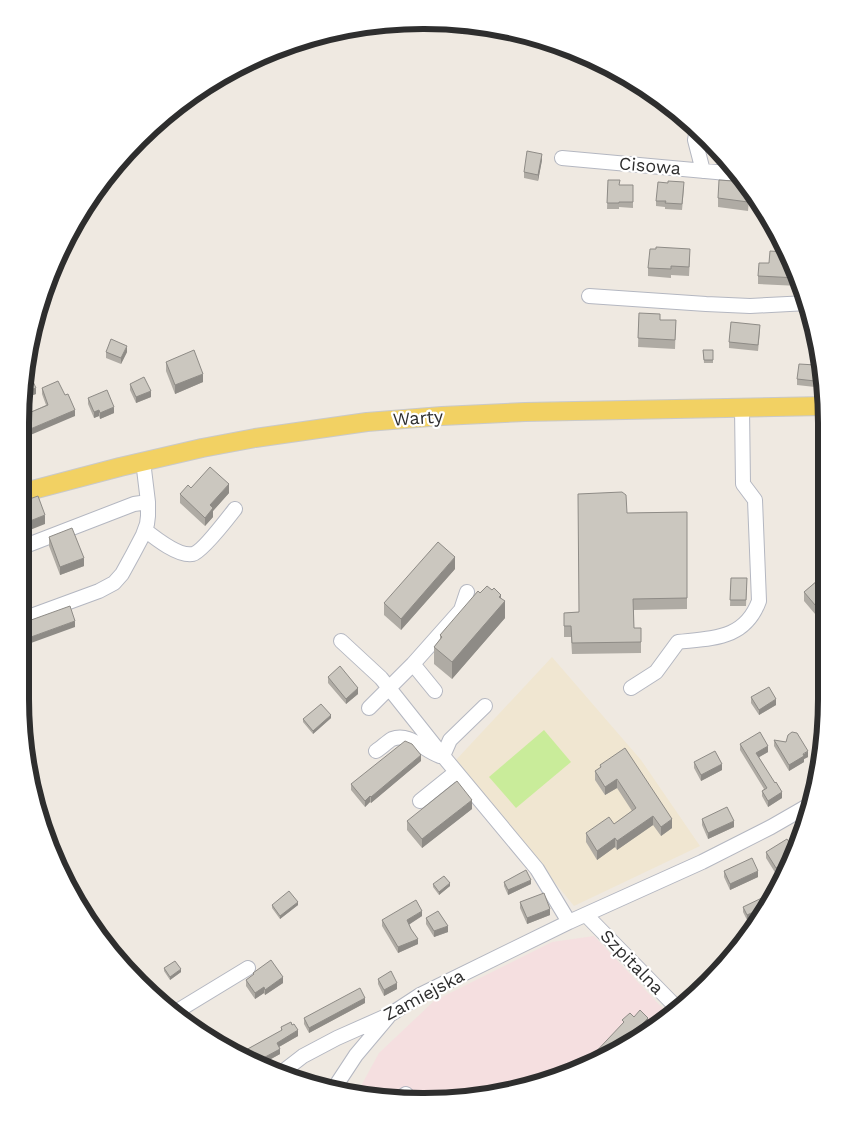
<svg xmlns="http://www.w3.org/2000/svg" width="847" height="1122" font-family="'Work Sans',sans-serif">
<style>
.education{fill:#f0e6d1}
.medical{fill:#f5dfe0}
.pitch{fill:#c9ec9a}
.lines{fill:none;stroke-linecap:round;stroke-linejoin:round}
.minor-casing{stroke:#b4b7c1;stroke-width:16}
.major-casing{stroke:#c9c9c9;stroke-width:20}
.minor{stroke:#fff;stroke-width:14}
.major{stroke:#f2d163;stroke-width:18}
.wall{fill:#afaba4}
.shaded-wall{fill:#8e8b86}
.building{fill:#cbc7bf;stroke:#8e8b86}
.labels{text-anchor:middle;stroke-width:4.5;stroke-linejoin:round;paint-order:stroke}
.street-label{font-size:18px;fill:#2e2e2e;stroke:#fff}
.rim{fill:none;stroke:#2e2e2e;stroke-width:6}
</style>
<rect width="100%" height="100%" fill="#efe9e1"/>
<path class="education" d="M 552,657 L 641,760 L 700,846 L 574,906 L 455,761 Z"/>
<path class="medical" d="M 594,936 L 670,1016 L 648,1034 L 553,1080 L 450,1101 L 356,1095 L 379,1053 L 434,1001 L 552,942 Z"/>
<path class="pitch" d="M 544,730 L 571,762 L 516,808 L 489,777 Z"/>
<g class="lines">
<g class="minor-casing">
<path id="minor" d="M 697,129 L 695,140 L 703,171
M 562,158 L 738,174
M 589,296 L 706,304 L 750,306 L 808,303
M 145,530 C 155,538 179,557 193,554 C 202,552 228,518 235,509
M 20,548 L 134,504 L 148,502
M 20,620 L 99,591 L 114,583 L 122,574 L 133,554 L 143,535 L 147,524 L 148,516 L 148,502 L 143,461
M 341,641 L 381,678 L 443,756 L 537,869 L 569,922
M 413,664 L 435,691
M 631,688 L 656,672 L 678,642 C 714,638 745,639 759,601 L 755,500 L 743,484 L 742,408
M 369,708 L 413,664 L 461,610 L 467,592
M 376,751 C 381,748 387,742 392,739 C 410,732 424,751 440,756
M 443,756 L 450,740 L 485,706
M 420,801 L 456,772
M 586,915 L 678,1009
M 174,1013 L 248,968
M 281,1073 L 303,1056 L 337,1038 L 391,1014 L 420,995 L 569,922 L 702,862 L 771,827 L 811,804
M 333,1090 L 356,1055 L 388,1017
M 400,1098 L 406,1094"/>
</g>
<g class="major-casing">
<path id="major" d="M 21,493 L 120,467 L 202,448 L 255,438 L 367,422 L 442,416 L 525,412 L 824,406"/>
</g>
<use href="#minor" class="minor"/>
<use href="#major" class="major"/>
</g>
<path class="wall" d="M 542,160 L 538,181 L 524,178 L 524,172 Z
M 742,178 L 750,188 L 748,211 L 718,207 L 718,198 L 733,181 Z
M 608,180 L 619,185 L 633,185 L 633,208 L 619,207 L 619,209 L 607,209 Z
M 684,188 L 682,210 L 665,209 L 665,207 L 656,206 L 656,201 Z
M 785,256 L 787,256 L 800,281 L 799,286 L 758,284 L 758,276 L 769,263 Z
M 690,258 L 689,276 L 671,275 L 671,278 L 648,276 L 648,268 Z
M 639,313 L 660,320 L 676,320 L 675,349 L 638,347 Z
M 760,331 L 758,351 L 729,348 L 729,342 Z
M 703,350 L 713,350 L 713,363 L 704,363 Z
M 106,352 L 127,352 L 121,364 L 106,358 Z
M 166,362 L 203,382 L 175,394 L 166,371 Z
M 824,371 L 824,388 L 797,385 L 797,379 Z
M 24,377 L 36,394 L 24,398 L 22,391 Z
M 130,384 L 151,397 L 136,403 L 130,390 Z
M 42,388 L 75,416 L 24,420 L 24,415 L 46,405 L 42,394 Z
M 88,398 L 114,413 L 100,419 L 99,416 L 94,418 L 88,404 Z
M 191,488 L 229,493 L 213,511 L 213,517 L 205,526 L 180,503 L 180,494 Z
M 687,512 L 687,609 L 634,610 L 634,628 L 641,628 L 641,653 L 572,654 L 571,637 L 564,637 L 564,613 L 579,612 L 627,513 Z
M 49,537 L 84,566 L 60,575 L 49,546 Z
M 824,560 L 824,620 L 821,621 L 804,601 L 804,592 L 821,577 L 818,574 L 818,565 Z
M 455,569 L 401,630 L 384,615 L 384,603 Z
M 731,578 L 747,578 L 746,606 L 730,606 Z
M 480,593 L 501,598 L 505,618 L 452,679 L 434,664 L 434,647 L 440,639 L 440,635 Z
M 328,677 L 358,694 L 346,704 L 328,683 Z
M 751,697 L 776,705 L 759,715 L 751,703 Z
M 331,718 L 313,734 L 303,722 L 303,719 Z
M 774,740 L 786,742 L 808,757 L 804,759 L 804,762 L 789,771 L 774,746 Z
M 740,744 L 768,752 L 759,757 L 782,798 L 768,807 L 762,796 L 762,791 L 764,789 L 740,750 Z
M 421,761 L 371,803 L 370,802 L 365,807 L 351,790 L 351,784 Z
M 694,762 L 722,770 L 701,781 L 694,768 Z
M 600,765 L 672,828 L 661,836 L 653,825 L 617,850 L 615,847 L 597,860 L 586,842 L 586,833 L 614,824 L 632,811 L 617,788 L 605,795 L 595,780 L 595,771 L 600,768 Z
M 472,809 L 422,848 L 407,830 L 407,821 Z
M 702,819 L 734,827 L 708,839 L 702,825 Z
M 795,851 L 776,874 L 766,858 L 766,852 Z
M 724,871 L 758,877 L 730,890 L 724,877 Z
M 504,882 L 531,884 L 508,895 L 504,886 Z
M 433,884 L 450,886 L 439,895 L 433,887 Z
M 520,902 L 550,915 L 527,924 L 520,908 Z
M 770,904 L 761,916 L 759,917 L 758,915 L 747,920 L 743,912 L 743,907 Z
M 272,905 L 298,905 L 280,919 L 272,908 Z
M 422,916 L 409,924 L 418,944 L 398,953 L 382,926 L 382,920 Z
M 426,918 L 448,932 L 434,937 L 426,924 Z
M 164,968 L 181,972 L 170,980 L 164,971 Z
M 253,973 L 283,983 L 265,995 L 264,993 L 255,999 L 246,986 L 246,980 L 253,975 Z
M 378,979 L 397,989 L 384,996 L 378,984 Z
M 365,1003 L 309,1033 L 304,1024 L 304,1018 Z
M 281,1027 L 298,1036 L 279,1047 L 280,1054 L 260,1065 L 247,1061 L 244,1056 L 244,1051 L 281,1031 Z"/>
<path class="shaded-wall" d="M 542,154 L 542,160 L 538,181 L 538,175 Z
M 127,346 L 127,352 L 121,364 L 121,358 Z
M 203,374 L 203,382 L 175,394 L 175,385 Z
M 36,388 L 36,394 L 24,398 L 24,392 Z
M 151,391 L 151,397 L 136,403 L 136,397 Z
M 114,407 L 114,413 L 100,419 L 100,413 Z
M 75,410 L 75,416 L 21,439 L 21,433 Z
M 99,410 L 99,416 L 94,418 L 94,412 Z
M 229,484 L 229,493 L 213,511 L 213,517 L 205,526 L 205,518 L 210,505 Z
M 45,515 L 45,524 L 20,534 L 20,525 Z
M 455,557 L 455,569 L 401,630 L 401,619 Z
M 84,558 L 84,566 L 60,575 L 60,567 Z
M 30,585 L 30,590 L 20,594 L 20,589 Z
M 501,595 L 501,605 L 505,601 L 505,618 L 452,679 L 452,662 Z
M 824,611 L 824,620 L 821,621 L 821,612 Z
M 75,621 L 75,627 L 20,647 L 20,641 Z
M 358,688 L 358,694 L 346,704 L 346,699 Z
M 776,699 L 776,705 L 759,715 L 759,710 Z
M 331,715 L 331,718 L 313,734 L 313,731 Z
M 768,746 L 768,752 L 756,759 L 756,753 Z
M 808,751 L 808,757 L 804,759 L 804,762 L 789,771 L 789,765 Z
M 421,755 L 421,761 L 371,803 L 371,797 Z
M 722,764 L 722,770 L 701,781 L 701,775 Z
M 617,779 L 617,788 L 605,795 L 605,787 Z
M 782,792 L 782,798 L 768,807 L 768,801 Z
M 370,796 L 370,802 L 365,807 L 365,801 Z
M 472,800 L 472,809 L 422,848 L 422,839 Z
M 653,816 L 653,825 L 617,850 L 617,841 Z
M 672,819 L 672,828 L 661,836 L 661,827 Z
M 734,821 L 734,827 L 708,839 L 708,833 Z
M 615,838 L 615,847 L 597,860 L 597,851 Z
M 793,857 L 789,865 L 776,874 L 776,868 Z
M 758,871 L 758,877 L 730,890 L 730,884 Z
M 531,880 L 531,884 L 508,895 L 508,890 Z
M 450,883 L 450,886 L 439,895 L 439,892 Z
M 298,902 L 298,905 L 280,919 L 280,916 Z
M 767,908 L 761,916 L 759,917 L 759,912 Z
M 550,909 L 550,915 L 527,924 L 527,918 Z
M 758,910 L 758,915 L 747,920 L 747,915 Z
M 422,911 L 422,916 L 407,926 L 407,920 Z
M 448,926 L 448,932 L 434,937 L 434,931 Z
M 418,939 L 418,944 L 398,953 L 398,947 Z
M 181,969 L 181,972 L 170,980 L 170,977 Z
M 283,977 L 283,983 L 265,995 L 265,990 Z
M 397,983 L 397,989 L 384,996 L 384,990 Z
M 264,987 L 264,993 L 255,999 L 255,993 Z
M 162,998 L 162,1005 L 157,1002 Z
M 365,998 L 365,1003 L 309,1033 L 309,1028 Z
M 648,1018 L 648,1034 L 617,1049 Z
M 298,1030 L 298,1036 L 277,1048 L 277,1043 Z
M 280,1049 L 280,1054 L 260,1065 L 254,1063 Z"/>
<path class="building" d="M 527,151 L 542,154 L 538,175 L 524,172 Z
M 734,178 L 742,178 L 749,188 L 748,202 L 718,198 L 719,180 L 733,181 Z
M 608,180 L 620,180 L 619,185 L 633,185 L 633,202 L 619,202 L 619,203 L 607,203 Z
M 668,181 L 684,182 L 682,204 L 665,203 L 666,201 L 656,201 L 658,182 L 668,183 Z
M 656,247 L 690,249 L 689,267 L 671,266 L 671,269 L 648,268 L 650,249 L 656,249 Z
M 770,251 L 785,252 L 785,256 L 787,256 L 798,278 L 758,276 L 759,263 L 769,263 Z
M 639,313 L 660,314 L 660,320 L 676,320 L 675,340 L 638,338 Z
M 731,322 L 760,325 L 758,345 L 729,342 Z
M 111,339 L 127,346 L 121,358 L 106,352 Z
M 818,345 L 824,371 L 824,382 L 797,379 L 799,364 L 816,365 Z
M 194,350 L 203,374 L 175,385 L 166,362 Z
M 703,350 L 713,350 L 713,360 L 704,360 Z
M 30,375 L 36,388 L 24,392 L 23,387 L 24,377 Z
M 144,377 L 151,391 L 136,397 L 130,384 Z
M 58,381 L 65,395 L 68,394 L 75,410 L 21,433 L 21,422 L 26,419 L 24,415 L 48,405 L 42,388 Z
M 107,390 L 114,407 L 100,413 L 99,410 L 94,412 L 88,398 Z
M 210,467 L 229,484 L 210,505 L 213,508 L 205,518 L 180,494 L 188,485 L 191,488 Z
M 622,492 L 626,495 L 627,513 L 687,512 L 687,598 L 633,599 L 634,628 L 641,628 L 641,642 L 572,643 L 571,626 L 564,626 L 564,613 L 579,612 L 578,494 Z
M 38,496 L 45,515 L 20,525 L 21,502 Z
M 72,528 L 84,558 L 60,567 L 49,537 Z
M 438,542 L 455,557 L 401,619 L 384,603 Z
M 824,560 L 824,571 L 818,565 Z
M 824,575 L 824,611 L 821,612 L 804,592 Z
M 26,577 L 30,585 L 20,589 L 20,580 Z
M 731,578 L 747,578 L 746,600 L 730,600 Z
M 487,586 L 492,590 L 494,588 L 501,595 L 499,597 L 505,601 L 452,662 L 434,647 L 442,637 L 440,635 L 478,591 L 480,593 Z
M 70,606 L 75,621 L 20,641 L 20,624 Z
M 340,666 L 358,688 L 346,699 L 328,677 Z
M 769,687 L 776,699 L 759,710 L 751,697 Z
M 321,704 L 331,715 L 313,731 L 303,719 Z
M 760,732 L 768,746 L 756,753 L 775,783 L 776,782 L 782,792 L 768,801 L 762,791 L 767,788 L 740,744 Z
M 792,732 L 797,733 L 808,751 L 803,754 L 804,756 L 789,765 L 774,740 L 786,742 L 788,735 Z
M 405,741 L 412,744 L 421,755 L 371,797 L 370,796 L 365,801 L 351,784 Z
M 625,748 L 672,819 L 661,827 L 653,816 L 617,841 L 615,838 L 597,851 L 586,833 L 609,817 L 614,824 L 636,808 L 617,779 L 605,787 L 595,771 L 601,767 L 600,765 Z
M 715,751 L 722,764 L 701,775 L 694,762 Z
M 457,781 L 472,800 L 422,839 L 407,821 Z
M 727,807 L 734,821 L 708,833 L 702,819 Z
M 787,839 L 795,851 L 793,857 L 776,868 L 766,852 Z
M 752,858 L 758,871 L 730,884 L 724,871 Z
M 526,870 L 531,880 L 508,890 L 504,882 Z
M 444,876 L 450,883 L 439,892 L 433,884 Z
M 289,891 L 298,902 L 280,916 L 272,905 Z
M 544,893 L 550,909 L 527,918 L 520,902 Z
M 766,896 L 770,904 L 767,908 L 759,912 L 758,910 L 747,915 L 743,907 Z
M 416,900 L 422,911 L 407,920 L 411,929 L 418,939 L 398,947 L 382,920 Z
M 438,911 L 448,926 L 434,931 L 426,918 Z
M 271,960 L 283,977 L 265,990 L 264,987 L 255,993 L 246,980 L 254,974 L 253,973 Z
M 175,961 L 181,969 L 170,977 L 164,968 Z
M 391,971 L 397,983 L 384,990 L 378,979 Z
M 360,988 L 365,998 L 309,1028 L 304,1018 Z
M 155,989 L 162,998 L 157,1002 L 150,993 Z
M 640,1010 L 648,1018 L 617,1049 L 593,1061 L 590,1058 L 624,1022 L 622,1020 L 630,1013 L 634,1017 Z
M 291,1022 L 292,1025 L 294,1024 L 298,1030 L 277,1043 L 280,1049 L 254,1063 L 251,1062 L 244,1051 L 282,1030 L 281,1027 Z"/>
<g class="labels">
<g class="street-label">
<text transform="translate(650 166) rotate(5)" y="6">Cisowa</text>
<text transform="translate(418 418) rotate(-4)" y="6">Warty</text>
<text transform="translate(632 962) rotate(46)" y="6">Szpitalna</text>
<text transform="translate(424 995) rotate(-28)" y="6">Zamiejska</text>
</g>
</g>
<path d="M0 0H847V1122H0ZM423 29H424A394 394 0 0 1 818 423V699A394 394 0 0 1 424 1093H423A394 394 0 0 1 29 699V423A394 394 0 0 1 423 29Z" fill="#fff" fill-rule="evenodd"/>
<path class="rim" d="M423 29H424A394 394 0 0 1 818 423V699A394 394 0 0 1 424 1093H423A394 394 0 0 1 29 699V423A394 394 0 0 1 423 29Z"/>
</svg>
